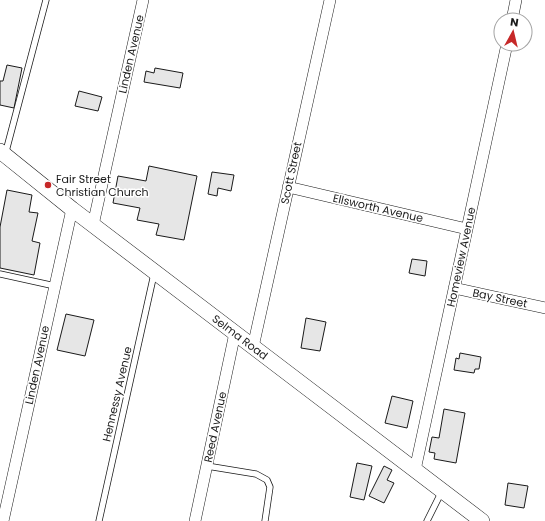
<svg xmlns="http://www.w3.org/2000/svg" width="545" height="521" font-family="Poppins,sans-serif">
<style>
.building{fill:#e6e6e6;stroke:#1a1a1a}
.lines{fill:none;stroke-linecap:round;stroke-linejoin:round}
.lane-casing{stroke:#1a1a1a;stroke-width:7}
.street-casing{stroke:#1a1a1a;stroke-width:12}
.secondary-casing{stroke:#1a1a1a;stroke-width:16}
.lane{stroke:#fff;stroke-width:5.5}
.street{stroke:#fff;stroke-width:11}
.secondary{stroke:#fff;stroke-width:15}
.poi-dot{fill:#c62828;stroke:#fff;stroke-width:1.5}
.labels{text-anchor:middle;stroke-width:3;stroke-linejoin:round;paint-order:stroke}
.street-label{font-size:11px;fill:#1a1a1a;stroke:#fff}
.poi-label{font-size:11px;fill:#1a1a1a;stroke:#fff;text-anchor:start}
</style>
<rect width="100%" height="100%" fill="#fff"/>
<path class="building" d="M 7,65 L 22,68 L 14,108 L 0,105 L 0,81 L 3,81 Z
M 155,68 L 183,73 L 180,88 L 144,82 L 146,71 L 154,73 Z
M 79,91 L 102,97 L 98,111 L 75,106 Z
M 149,166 L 197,176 L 184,240 L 156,235 L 159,224 L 137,220 L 140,208 L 113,203 L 118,176 L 146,181 Z
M 212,172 L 234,175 L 231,191 L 218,188 L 217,196 L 208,194 Z
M 7,190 L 32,195 L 29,212 L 38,213 L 32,241 L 40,243 L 34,275 L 0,268 L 0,227 Z
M 412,259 L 427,261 L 425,276 L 409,273 Z
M 66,314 L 94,320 L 85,356 L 57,350 Z
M 306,318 L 326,322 L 320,351 L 301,348 Z
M 460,353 L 481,357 L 479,369 L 475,369 L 474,373 L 454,370 L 456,358 L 459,359 Z
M 392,396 L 413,401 L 407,428 L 385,423 Z
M 444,409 L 465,413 L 456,463 L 434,459 L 435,453 L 429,452 L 432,437 L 439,438 Z
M 357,463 L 372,466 L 364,500 L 350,497 Z
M 384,466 L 392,470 L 387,480 L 394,483 L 384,503 L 369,496 Z
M 508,483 L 528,486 L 524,508 L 505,505 Z"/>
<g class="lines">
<g class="lane-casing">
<path id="lane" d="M 5,155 L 46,0
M 0,274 L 55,286
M 207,466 L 256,474 L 267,480 L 270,487 L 265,521
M 99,521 L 154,274
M 427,521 L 442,491"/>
</g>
<g class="street-casing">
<path id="street" d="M 512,20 L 516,0
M 288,187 L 467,229
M 93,225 L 143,0
M 454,288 L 545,308
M 253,347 L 330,0
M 415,470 L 507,44
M 3,521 L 72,209
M 195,521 L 235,333"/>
</g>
<g class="secondary-casing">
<path id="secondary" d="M 0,151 L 72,209 L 482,521"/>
</g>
<use href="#lane" class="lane"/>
<use href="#street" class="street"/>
<use href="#secondary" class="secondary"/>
</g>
<circle class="poi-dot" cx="48" cy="185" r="4"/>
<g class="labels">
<g class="street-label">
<text transform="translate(131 54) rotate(-77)" y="4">Linden Avenue</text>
<text transform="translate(291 173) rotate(-78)" y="4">Scott Street</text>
<text transform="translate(378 208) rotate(13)" y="4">Ellsworth Avenue</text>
<text transform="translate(461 257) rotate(-78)" y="4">Homeview Avenue</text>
<text transform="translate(500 298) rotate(12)" y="4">Bay Street</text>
<text transform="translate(240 337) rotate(37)" y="4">Selma Road</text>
<text transform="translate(37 365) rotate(-78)" y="4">Linden Avenue</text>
<text transform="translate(117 394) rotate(-77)" y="4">Hennessy Avenue</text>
<text transform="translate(215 427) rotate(-78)" y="4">Reed Avenue</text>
</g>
<g class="poi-label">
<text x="56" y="183">Fair Street<tspan x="56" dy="13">Christian Church</tspan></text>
</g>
</g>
<g transform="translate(513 32) rotate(8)"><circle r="19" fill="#ffffff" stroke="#a3a3a3"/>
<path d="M0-3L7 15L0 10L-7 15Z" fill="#c62828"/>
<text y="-6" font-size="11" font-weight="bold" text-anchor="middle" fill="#1a1a1a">N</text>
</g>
</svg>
